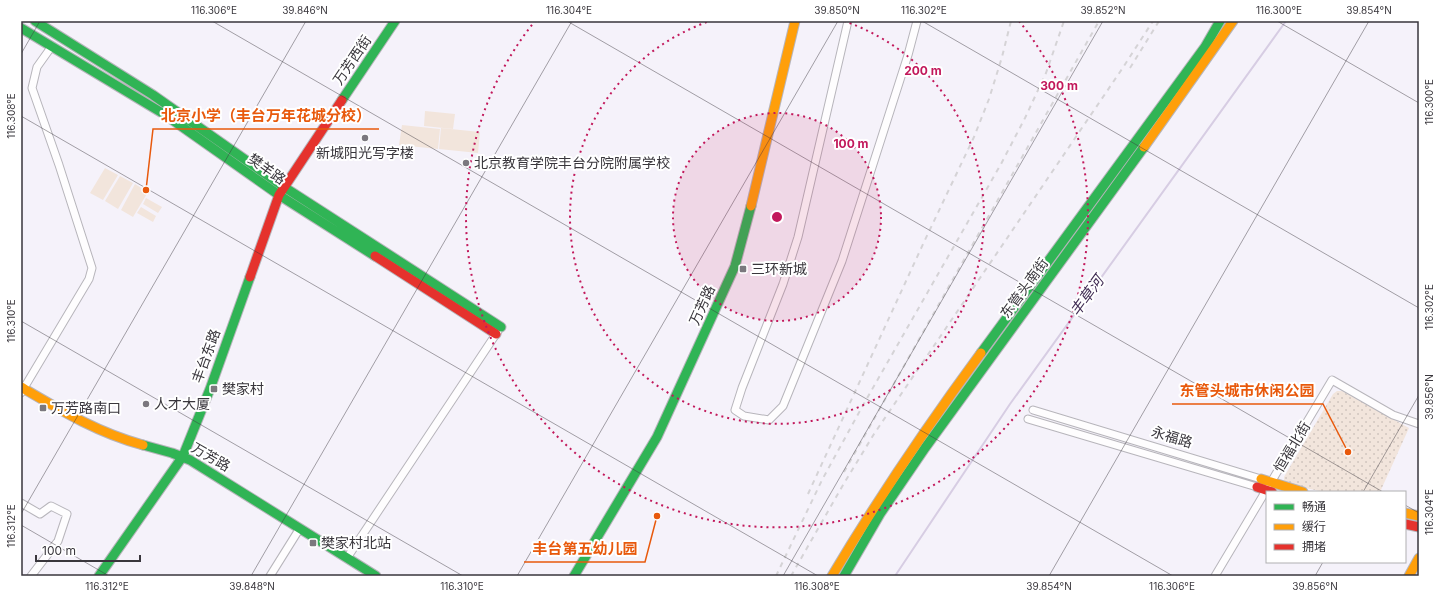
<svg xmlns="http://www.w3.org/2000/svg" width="1440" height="597" font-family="Inter,'Noto Sans SC',sans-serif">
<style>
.park{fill:url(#park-dots)}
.pitch{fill:#f2e5dc}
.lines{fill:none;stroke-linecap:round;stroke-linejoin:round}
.stream{stroke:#d7cde3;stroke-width:2}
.street-casing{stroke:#b7b5bb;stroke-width:9}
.fast-casing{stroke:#b7b5bb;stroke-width:11}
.slow-casing{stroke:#b7b5bb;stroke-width:11}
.jam-casing{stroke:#b7b5bb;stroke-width:11}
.street{stroke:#fefdfe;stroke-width:7}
.fast{stroke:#30b455;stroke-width:9}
.slow{stroke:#ff9f0a;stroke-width:9}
.jam{stroke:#e5322d;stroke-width:9}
.rail{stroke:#d5d3d6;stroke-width:2;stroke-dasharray:5 5;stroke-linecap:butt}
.ticks{fill:none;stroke:#39363c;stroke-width:1;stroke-opacity:0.45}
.ring{fill:none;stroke:#c2185b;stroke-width:2;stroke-dasharray:2 4}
.poi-dot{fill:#7b787e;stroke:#fff;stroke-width:1.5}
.labels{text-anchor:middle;stroke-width:4;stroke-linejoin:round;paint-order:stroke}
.street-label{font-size:14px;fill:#39363c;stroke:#fff}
.poi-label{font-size:14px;fill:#39363c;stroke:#fff;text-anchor:start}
.water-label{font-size:15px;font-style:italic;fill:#3f2b53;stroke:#fff}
.centre{fill:#c2185b;stroke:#fff;stroke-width:2}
.ring-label{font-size:12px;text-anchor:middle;font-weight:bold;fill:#c2185b;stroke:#fff;stroke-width:4;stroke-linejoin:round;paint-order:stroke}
.leader{fill:none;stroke:#e8590c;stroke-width:1.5}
.callout-dot{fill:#e8590c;stroke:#fff;stroke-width:1.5}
.callout-label{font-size:15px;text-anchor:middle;font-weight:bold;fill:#e8590c;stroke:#fff;stroke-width:4;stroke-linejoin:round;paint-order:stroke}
.neatline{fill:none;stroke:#39363c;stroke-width:1.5}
.ticks-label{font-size:10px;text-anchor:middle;fill:#39363c}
</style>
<defs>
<pattern id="park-dots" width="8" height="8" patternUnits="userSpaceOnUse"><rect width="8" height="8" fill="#f2e5dc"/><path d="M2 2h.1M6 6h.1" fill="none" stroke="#d0c5be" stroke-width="1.8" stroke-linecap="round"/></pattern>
</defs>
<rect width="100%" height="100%" fill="#f5f2fa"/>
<path class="park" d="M 1337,391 L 1342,391 L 1409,428 L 1380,492 L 1324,492 L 1287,484 L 1284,480 L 1284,477 L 1333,394 Z"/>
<path class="pitch" d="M 425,111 L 455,114 L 453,129 L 424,126 Z
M 402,125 L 440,129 L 438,149 L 399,145 Z
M 441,128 L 480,132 L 478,153 L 439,149 Z
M 105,168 L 118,175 L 103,200 L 90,193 Z
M 120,176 L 133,183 L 118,209 L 105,201 Z
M 135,184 L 148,192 L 133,217 L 121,210 Z
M 146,198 L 162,207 L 158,213 L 143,204 Z
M 141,207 L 156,216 L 153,222 L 137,213 Z"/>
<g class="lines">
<path class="stream" d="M 895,576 L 1010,404 L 1286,21"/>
<g class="street-casing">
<path id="street" d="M 848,21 L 798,237 L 783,284 L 742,388 L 735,410 L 744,416 L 769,420 L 783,406 L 842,261 L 908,55 L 917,21
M 21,393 L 89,279 L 92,268 L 59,165 L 32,88 L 37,67 L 52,46
M 1033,410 L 1261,479
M 1028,419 L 1257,487
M 21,503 L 40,514 L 51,506 L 67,514 L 58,541 L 31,576
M 347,558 L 498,331
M 270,576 L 300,528
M 1215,576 L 1332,380 L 1393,415 L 1419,424"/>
</g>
<g class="fast-casing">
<path id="fast" d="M 35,21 L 153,95 L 284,187 L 501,327
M 21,28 L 164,114 L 279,195 L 375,256
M 342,100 L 395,21
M 981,353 L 1205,47 L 1220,21
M 143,445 L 172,453 L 190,460 L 376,576
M 99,576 L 183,456 L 210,389 L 250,277
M 574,576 L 657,437 L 735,266 L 751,206
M 844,576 L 880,514 L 925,448 L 1144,147"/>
</g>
<g class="slow-casing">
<path id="slow" d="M 1144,147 L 1233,21
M 751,206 L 795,21
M 21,387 C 60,410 98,433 143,445
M 1261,479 L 1303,492
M 1405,513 L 1419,516
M 832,576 C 878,499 928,425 981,353
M 1409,576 L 1419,558"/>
</g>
<g class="jam-casing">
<path id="jam" d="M 375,256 L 496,334
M 250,277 L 279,195 L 342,100
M 1257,487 L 1272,492
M 1405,524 L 1419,527"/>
</g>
<use href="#street" class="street"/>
<use href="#fast" class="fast"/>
<use href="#slow" class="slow"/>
<use href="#jam" class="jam"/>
<path class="rail" d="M 1130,68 L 1159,21
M 844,472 L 1099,21
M 808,494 L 924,242 L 974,137 L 989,99 L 1002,57 L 1011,21
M 776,576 L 822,480 L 862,407 L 1001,164 L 1025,118 L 1046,73 L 1064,21
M 791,576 L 843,485 L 874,434 L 1122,69 L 1153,21"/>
</g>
<path class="ticks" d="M 212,21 L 1173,576M 567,21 L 1383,492M 922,21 L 1419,308M 1277,21 L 1419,103M 21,54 L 40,21M 21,116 L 818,576M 21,321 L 463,576M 1363,492 L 1419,395M 1405,505 L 1419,513M 21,514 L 306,21M 21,525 L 109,576M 251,576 L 572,21M 517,576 L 838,21M 783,576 L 1103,21M 1049,576 L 1369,21M 1315,576 L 1323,562"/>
<circle cx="777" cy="217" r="104" fill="#c2185b" fill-opacity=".12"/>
<g class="ring">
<circle cx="777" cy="217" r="104"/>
<path d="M844 21A207 207 0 1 1 710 21"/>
<path d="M1019 21A311 311 0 1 1 535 21"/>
</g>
<g class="poi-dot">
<circle cx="365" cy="138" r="4"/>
<circle cx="466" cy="163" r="4"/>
<rect x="739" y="265" width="8" height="8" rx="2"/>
<rect x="210" y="385" width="8" height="8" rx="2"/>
<circle cx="146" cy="404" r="4"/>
<rect x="39" y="404" width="8" height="8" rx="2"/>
<rect x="309" y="539" width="8" height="8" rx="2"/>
</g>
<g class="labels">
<g class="street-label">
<text transform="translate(352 60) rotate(-56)" y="5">万芳西街</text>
<text transform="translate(267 169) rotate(35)" y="5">樊羊路</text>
<text transform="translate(1024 288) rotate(-54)" y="5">东管头南街</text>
<text transform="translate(702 305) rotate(-66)" y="5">万芳路</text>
<text transform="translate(206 356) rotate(-70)" y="5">丰台东路</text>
<text transform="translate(1172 437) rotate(17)" y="5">永福路</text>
<text transform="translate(1292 447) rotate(-59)" y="5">恒福北街</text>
<text transform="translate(211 457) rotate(30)" y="5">万芳路</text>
</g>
<g class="poi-label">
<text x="365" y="158" text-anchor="middle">新城阳光写字楼</text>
<text x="474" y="168">北京教育学院丰台分院附属学校</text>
<text x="751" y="274">三环新城</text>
<text x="222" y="394">樊家村</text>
<text x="154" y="409">人才大厦</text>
<text x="51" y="413">万芳路南口</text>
<text x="321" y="548">樊家村北站</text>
</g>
<g class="water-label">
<text transform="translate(1087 296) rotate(-54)" y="5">丰草河</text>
</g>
</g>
<circle cx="777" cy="217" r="6" class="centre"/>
<g class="ring-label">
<text x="923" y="75">200 m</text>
<text x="1059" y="90">300 m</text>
<text x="851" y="148">100 m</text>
</g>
<path class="leader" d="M146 190L153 129H379M1348 452L1323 404H1172M657 516L645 562H524"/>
<g class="callout-dot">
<circle cx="146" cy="190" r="4"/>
<circle cx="1348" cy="452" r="4"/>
<circle cx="657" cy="516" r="4"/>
</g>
<g class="callout-label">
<text x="266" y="121">北京小学（丰台万年花城分校）</text>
<text x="1247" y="396">东管头城市休闲公园</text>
<text x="585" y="554">丰台第五幼儿园</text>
</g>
<rect width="1440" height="597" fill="none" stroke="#ffffff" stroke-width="44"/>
<rect x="1266" y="491" width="140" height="72" fill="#ffffff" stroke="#b0afb1"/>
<rect x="1274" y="504" width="20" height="6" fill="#30b455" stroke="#b0afb1"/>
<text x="1302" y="511" font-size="12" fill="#39363c">畅通</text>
<rect x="1274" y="524" width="20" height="6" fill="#ff9f0a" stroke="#b0afb1"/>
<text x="1302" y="531" font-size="12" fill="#39363c">缓行</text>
<rect x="1274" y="544" width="20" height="6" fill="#e5322d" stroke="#b0afb1"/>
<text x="1302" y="551" font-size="12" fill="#39363c">拥堵</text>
<path d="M36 555v6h104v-6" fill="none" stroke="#39363c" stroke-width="2"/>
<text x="42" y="555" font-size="12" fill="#39363c" stroke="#ffffff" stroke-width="3" paint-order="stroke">100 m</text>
<rect x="22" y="22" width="1396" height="553" class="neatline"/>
<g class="ticks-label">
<text x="214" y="14">116.306°E</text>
<text x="305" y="14">39.846°N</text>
<text x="569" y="14">116.304°E</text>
<text x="837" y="14">39.850°N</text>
<text x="924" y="14">116.302°E</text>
<text x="1103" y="14">39.852°N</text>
<text x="1279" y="14">116.300°E</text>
<text x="1369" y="14">39.854°N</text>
<text transform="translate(1429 102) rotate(-90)" y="4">116.300°E</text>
<text transform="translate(11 116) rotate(-90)" y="4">116.308°E</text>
<text transform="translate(1429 307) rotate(-90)" y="4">116.302°E</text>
<text transform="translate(11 321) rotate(-90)" y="4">116.310°E</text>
<text transform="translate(1429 397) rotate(-90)" y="4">39.856°N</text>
<text transform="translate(1429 512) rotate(-90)" y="4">116.304°E</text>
<text transform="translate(11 526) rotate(-90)" y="4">116.312°E</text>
<text x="107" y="590">116.312°E</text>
<text x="252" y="590">39.848°N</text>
<text x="462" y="590">116.310°E</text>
<text x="817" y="590">116.308°E</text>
<text x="1049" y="590">39.854°N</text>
<text x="1172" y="590">116.306°E</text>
<text x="1315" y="590">39.856°N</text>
</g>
</svg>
